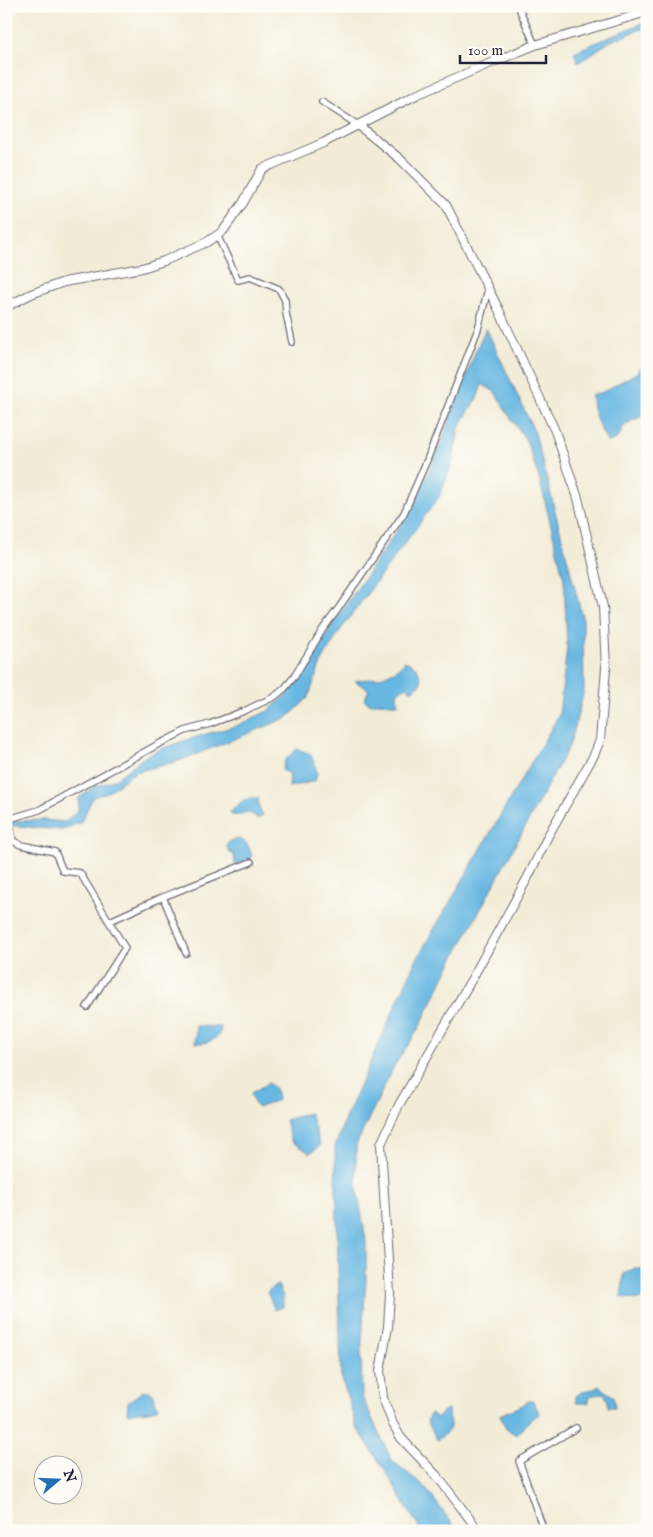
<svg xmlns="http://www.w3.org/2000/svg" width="653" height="1537" font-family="'IM FELL English',serif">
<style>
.water{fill:#67b7e2;stroke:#446c8e}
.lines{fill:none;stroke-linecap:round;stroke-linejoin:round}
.minor-casing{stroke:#6b6972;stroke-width:8}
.secondary-casing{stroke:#6b6972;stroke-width:10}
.minor{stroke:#fff;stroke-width:5.5}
.secondary{stroke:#fff;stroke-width:8}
</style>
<rect width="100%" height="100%" fill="#fdfcf7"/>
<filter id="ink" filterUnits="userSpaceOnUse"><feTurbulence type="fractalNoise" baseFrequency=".02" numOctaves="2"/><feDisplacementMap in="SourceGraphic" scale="10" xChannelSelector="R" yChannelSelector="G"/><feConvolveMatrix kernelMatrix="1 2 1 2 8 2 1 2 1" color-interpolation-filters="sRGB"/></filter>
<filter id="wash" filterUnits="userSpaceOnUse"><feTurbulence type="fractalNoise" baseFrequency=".0096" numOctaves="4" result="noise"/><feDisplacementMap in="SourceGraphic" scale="20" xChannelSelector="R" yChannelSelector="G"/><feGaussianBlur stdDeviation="1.12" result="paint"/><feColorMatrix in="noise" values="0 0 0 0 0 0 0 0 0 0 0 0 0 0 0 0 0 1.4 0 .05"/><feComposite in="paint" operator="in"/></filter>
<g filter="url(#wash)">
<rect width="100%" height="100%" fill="#f3ecd7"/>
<path class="water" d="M 647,21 L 647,27 L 609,42 L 578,63 L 574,52 Z
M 486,328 L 535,433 L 583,620 L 584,691 L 570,744 L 448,969 L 418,1030 L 394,1066 L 356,1145 L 356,1181 L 366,1241 L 366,1280 L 361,1355 L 362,1397 L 392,1461 L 423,1485 L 458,1531 L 421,1531 L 386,1472 L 356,1426 L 341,1376 L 335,1147 L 349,1108 L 362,1081 L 415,962 L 559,715 L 567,647 L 564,579 L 540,481 L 526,440 L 510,417 L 495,392 L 482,384 L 478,396 L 459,428 L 453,461 L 439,497 L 339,632 L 321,663 L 308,698 L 287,718 L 179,761 L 135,772 L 108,792 L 93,797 L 81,822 L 62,830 L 6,825 L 6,819 L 14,821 L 44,820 L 65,822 L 78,810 L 79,798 L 93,787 L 114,780 L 144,757 L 165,747 L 202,735 L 236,726 L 268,711 L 292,690 L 310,658 L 413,507 L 438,451 L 476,350 Z
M 642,366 L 647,368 L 647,414 L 631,421 L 622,428 C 619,438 617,440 607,442 C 600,427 591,412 592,395 L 601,393 L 633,375 L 638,373 Z
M 405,661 L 417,668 L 421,679 L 421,684 L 411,691 L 407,687 L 401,689 L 397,694 L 398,704 C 388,705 381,701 371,704 L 364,700 L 369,690 L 355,681 L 381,677 L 396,670 Z
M 297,749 L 311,754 L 317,773 L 315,781 L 289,787 L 290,774 L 282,770 L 285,760 Z
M 251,798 L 258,798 L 259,807 L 263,815 L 260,818 L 256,818 L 255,815 L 252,815 L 249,812 C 242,812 239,817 232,815 L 230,812 L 244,800 Z
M 237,839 C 249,842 248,846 252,856 C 247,861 242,864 235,864 L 234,854 L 230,853 L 226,845 L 230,841 Z
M 196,1026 L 221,1027 C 220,1040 207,1044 195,1043 Z
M 268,1083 C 276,1088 277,1091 278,1100 L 258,1108 L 254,1103 L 251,1093 Z
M 310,1113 L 320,1146 L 310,1153 L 291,1141 L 285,1120 Z
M 635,1268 L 647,1270 L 647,1294 L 639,1300 L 621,1297 L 624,1274 Z
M 278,1285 L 283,1297 L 283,1307 L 275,1310 L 267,1292 L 272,1288 Z
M 599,1386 L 613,1396 L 615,1407 L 608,1407 L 608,1401 L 604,1393 L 589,1396 L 589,1403 L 576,1403 L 576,1396 L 584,1391 L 594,1389 Z
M 143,1391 L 149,1391 L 154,1395 L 154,1401 L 158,1407 C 150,1414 139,1410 129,1414 L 127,1413 L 128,1402 Z
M 528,1401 L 533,1401 L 540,1414 C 525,1421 528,1425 517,1435 L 506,1429 L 500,1415 C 509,1410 521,1408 528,1401 Z
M 448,1409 C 449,1428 456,1427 437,1440 L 427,1421 L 430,1413 L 438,1418 L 442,1412 Z"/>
</g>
<g filter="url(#ink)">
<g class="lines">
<g class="minor-casing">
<path id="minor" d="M 518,6 L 535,45
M 322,102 L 358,125
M 217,235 L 238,280 L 250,277 L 279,289 L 285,300 L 286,313 L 292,342
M 163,897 L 186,953
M 110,921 L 163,897 L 251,862
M 87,1007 L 125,948 L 80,873 L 63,871 L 55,852 L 21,845 L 13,841 L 9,819 L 39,810 L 157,745 L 185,731 L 210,724 L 244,711 L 274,697 L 284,689 L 294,677 L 323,629 L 338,609 L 404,513 L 427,460 L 478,329 L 488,289
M 544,1531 L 519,1461 L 576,1428"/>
</g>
<g class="secondary-casing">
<path id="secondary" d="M 358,125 L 400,159 L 446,205 L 459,231 L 498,308 L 555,431 L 578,498 L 603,607 L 606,668 L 600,740 L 594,755 L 549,834 L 528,877 L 474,975 L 399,1105 L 381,1144 L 390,1294 L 388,1327 L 380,1371 L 383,1398 L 393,1424 L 401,1438 L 437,1476 L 479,1531
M 6,307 L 31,294 L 64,282 L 142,268 L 164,261 L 207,242 L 223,231 L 243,203 L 262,169 L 323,143 L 416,95 L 486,65 L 535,45 L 647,12"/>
</g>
<use href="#minor" class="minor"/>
<use href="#secondary" class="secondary"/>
</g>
</g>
<rect width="653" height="1537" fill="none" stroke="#fdfcf7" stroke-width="25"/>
<g transform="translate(58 1480) rotate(71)"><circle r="24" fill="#fdfcf7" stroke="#a5a5ac"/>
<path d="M0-4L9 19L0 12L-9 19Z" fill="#1f6fb2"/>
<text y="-8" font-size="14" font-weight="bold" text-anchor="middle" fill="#22223b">N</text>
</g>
<path d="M460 55v8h86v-8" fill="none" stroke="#22223b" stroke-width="2.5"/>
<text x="468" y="55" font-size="15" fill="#22223b" stroke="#fdfcf7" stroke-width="4" paint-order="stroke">100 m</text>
</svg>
